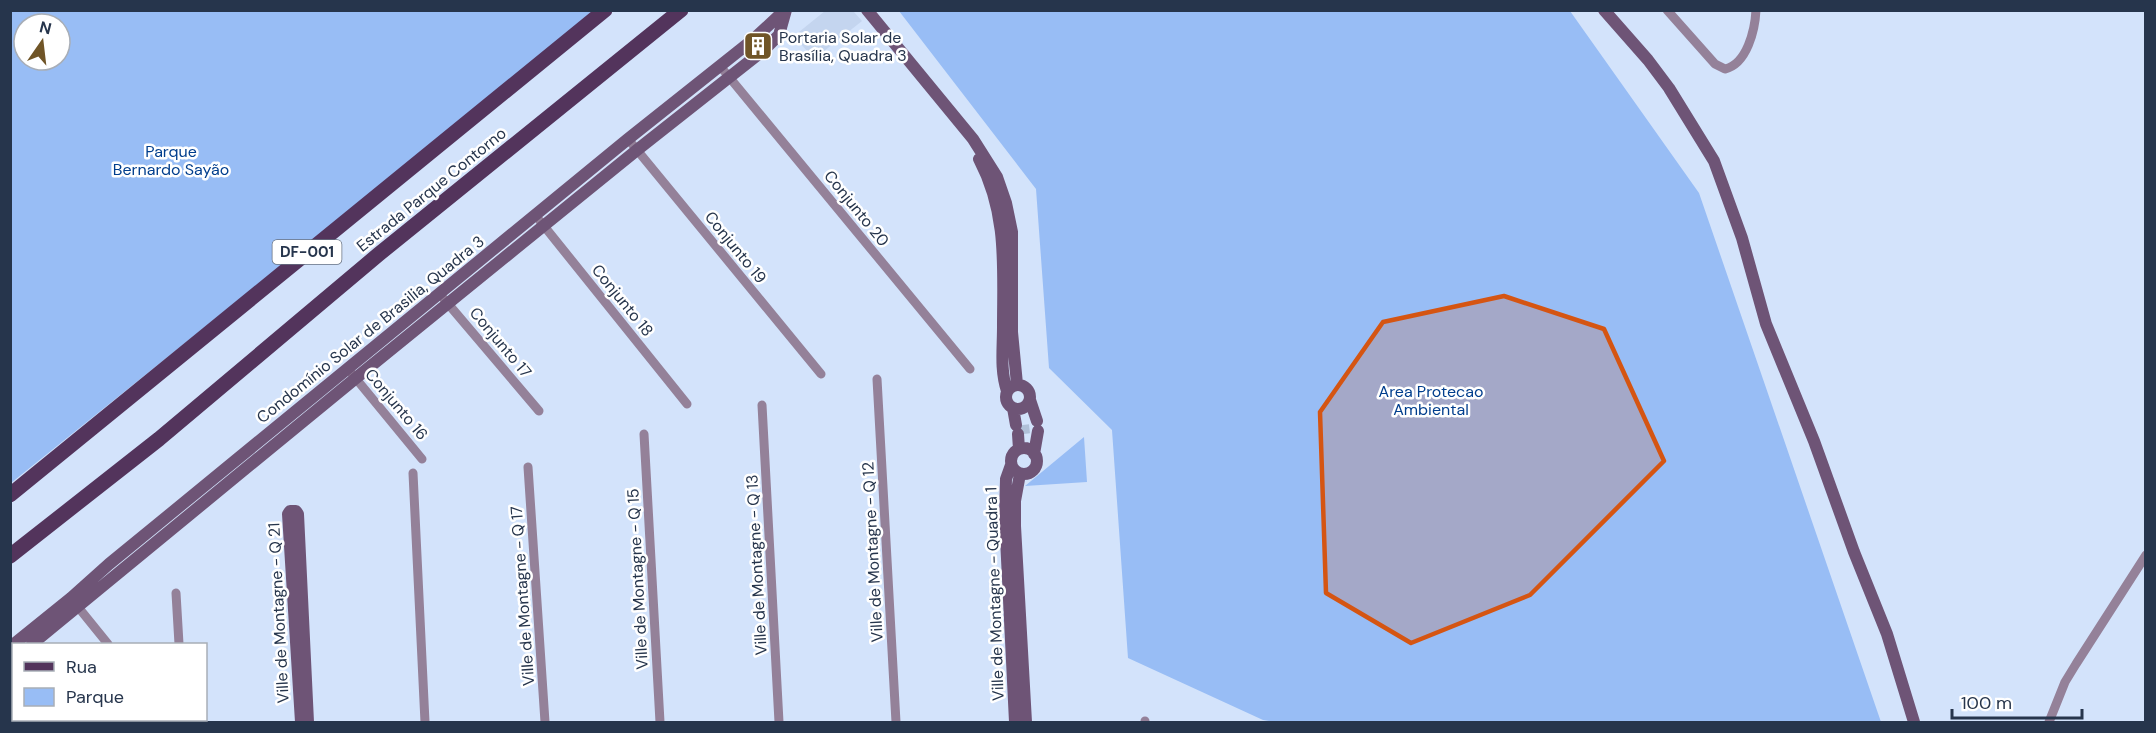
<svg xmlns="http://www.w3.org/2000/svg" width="2156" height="733" font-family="'DM Sans',sans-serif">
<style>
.built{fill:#c4d5ef}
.green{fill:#98bdf5;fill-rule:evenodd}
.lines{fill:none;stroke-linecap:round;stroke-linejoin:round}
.secondary-tunnel{stroke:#b0c0d8;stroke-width:12;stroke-dasharray:12 6;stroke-linecap:butt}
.street{stroke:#948199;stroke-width:9}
.secondary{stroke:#6e5476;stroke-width:12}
.primary{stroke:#53345c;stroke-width:15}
.marked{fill:#d55512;fill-opacity:0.2;stroke:#d55512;stroke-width:4.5;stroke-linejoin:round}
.labels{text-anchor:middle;stroke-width:5;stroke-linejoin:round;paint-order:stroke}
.shield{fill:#fff;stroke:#677282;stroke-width:1.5}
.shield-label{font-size:15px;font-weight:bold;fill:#26354c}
.poi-label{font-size:16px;fill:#26354c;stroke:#fff;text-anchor:start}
.park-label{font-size:16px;fill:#013e8d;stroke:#fff}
.street-label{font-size:16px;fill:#26354c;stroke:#fff}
</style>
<rect width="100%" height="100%" fill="#d3e3fb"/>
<path class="built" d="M 825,11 L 853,11 L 862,21 L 814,59 L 794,36 Z"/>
<path class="green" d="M 10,11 L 597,11 L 11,483 ZM 24,24 L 60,24 L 60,60 L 24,60 Z
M 899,11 L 1570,11 L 1699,193 L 1881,722 L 1276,722 L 1263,720 L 1128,658 L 1112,430 L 1049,368 L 1036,189 Z
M 1084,437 L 1087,482 L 1025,486 Z"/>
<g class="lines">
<path class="secondary-tunnel" d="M 1023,425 L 1024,434"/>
<path class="street" d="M 1667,10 L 1715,64 L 1725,69 C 1747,64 1755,30 1756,10
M 720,66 L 970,369
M 628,139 L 821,374
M 540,221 L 687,404
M 444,299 L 539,411
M 348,369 L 422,459
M 877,379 L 896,722
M 762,405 L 779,722
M 644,434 L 660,722
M 528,467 L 545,722
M 413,473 L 425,722
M 176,593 L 179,644
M 74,602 L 108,644
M 10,713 L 14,717
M 184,720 L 184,722
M 1145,721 L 1145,722
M 2049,722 L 2065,682 L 2076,664 L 2146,555"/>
<path class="secondary" d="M 867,10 L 973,139 L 997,177 L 1006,203 L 1012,232 L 1012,332 L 1017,384
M 1604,10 L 1648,60 L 1669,88 L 1714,161 L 1742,238 L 1766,324 L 1814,441 L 1854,552 L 1887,634 L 1914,722
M 757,36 L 785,10
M 767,47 L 779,35 L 786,10
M 979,159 C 1008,214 1003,267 1003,327 C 1003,349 1000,370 1007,391
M1006 397a12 12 0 1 1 24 0a12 12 0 1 1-24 0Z
M 1030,400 L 1037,421
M 1013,408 L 1016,425
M 1018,434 L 1019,449
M1011 461a13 13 0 1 1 26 0a13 13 0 1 1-26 0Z
M 1034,454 L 1038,431
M 1011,465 L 1006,479 L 1005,518 L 1015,722
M 1020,474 L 1015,501 L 1015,526 L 1026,722
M 14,644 L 71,598 L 109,564 L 628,139 L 750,42
M 32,644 L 356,378 L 637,150 L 760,53
M 10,662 L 14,659
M 301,722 L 288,514 L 290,511 L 296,511 L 298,514 L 308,722"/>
<path class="primary" d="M 10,495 L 605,10
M 10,556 L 159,439 L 379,254 L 681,10"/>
</g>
<path class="marked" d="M 1504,296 L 1604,329 L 1664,461 L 1530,595 L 1411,643 L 1326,593 L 1320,412 L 1383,322 Z"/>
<defs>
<g id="building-square" transform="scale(1.5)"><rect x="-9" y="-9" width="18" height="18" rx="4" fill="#705527" stroke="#fff"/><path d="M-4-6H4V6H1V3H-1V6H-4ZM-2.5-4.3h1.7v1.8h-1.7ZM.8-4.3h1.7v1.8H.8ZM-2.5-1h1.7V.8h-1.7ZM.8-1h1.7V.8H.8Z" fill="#fff"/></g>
</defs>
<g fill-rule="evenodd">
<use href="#building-square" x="758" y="46"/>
</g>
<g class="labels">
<rect class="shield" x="272.5" y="240" width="69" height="24" rx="4.5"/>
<g class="shield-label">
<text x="307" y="257">DF-001</text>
</g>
<g class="poi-label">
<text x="779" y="43">Portaria Solar de<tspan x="779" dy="18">Brasília, Quadra 3</tspan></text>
</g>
<g class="park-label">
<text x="171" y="157">Parque<tspan x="171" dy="18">Bernardo Sayão</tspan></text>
<text x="1431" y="397">Area Protecao<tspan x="1431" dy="18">Ambiental</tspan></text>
</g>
<g class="street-label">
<text transform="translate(431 189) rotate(-39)" y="6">Estrada Parque Contorno</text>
<text transform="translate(857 208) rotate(51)" y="6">Conjunto 20</text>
<text transform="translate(736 247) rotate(51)" y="6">Conjunto 19</text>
<text transform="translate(623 300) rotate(51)" y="6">Conjunto 18</text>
<text transform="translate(370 329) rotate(-39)" y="6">Condomínio Solar de Brasilia, Quadra 3</text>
<text transform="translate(501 342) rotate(50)" y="6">Conjunto 17</text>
<text transform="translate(397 404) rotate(50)" y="6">Conjunto 16</text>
<text transform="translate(872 552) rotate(-93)" y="6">Ville de Montagne - Q 12</text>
<text transform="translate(756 565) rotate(-93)" y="6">Ville de Montagne - Q 13</text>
<text transform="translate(637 579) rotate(-93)" y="6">Ville de Montagne - Q 15</text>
<text transform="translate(994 594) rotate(-92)" y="6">Ville de Montagne - Quadra 1</text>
<text transform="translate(522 596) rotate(-94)" y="6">Ville de Montagne - Q 17</text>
<text transform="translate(278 613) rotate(-93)" y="6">Ville de Montagne - Q 21</text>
</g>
</g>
<rect width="2156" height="733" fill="none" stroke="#26354c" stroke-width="24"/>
<rect x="12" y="643" width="195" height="78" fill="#ffffff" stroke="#a8aeb7" stroke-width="1.5"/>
<rect x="24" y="662" width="30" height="9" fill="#53345c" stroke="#a8aeb7" stroke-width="1.5"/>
<text x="66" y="673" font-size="18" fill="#26354c">Rua</text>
<rect x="24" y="688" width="30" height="18" fill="#98bdf5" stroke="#a8aeb7" stroke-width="1.5"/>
<text x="66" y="703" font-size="18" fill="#26354c">Parque</text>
<g transform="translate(42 42) rotate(14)"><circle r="28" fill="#ffffff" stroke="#a8aeb7" stroke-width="1.5"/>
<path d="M0-4.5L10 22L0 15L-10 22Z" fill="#705527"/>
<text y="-9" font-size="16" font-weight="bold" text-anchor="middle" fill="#26354c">N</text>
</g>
<path d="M1952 709v9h130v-9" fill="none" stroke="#26354c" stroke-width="3"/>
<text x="1961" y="709" font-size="18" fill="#26354c" stroke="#ffffff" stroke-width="4.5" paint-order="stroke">100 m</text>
</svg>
